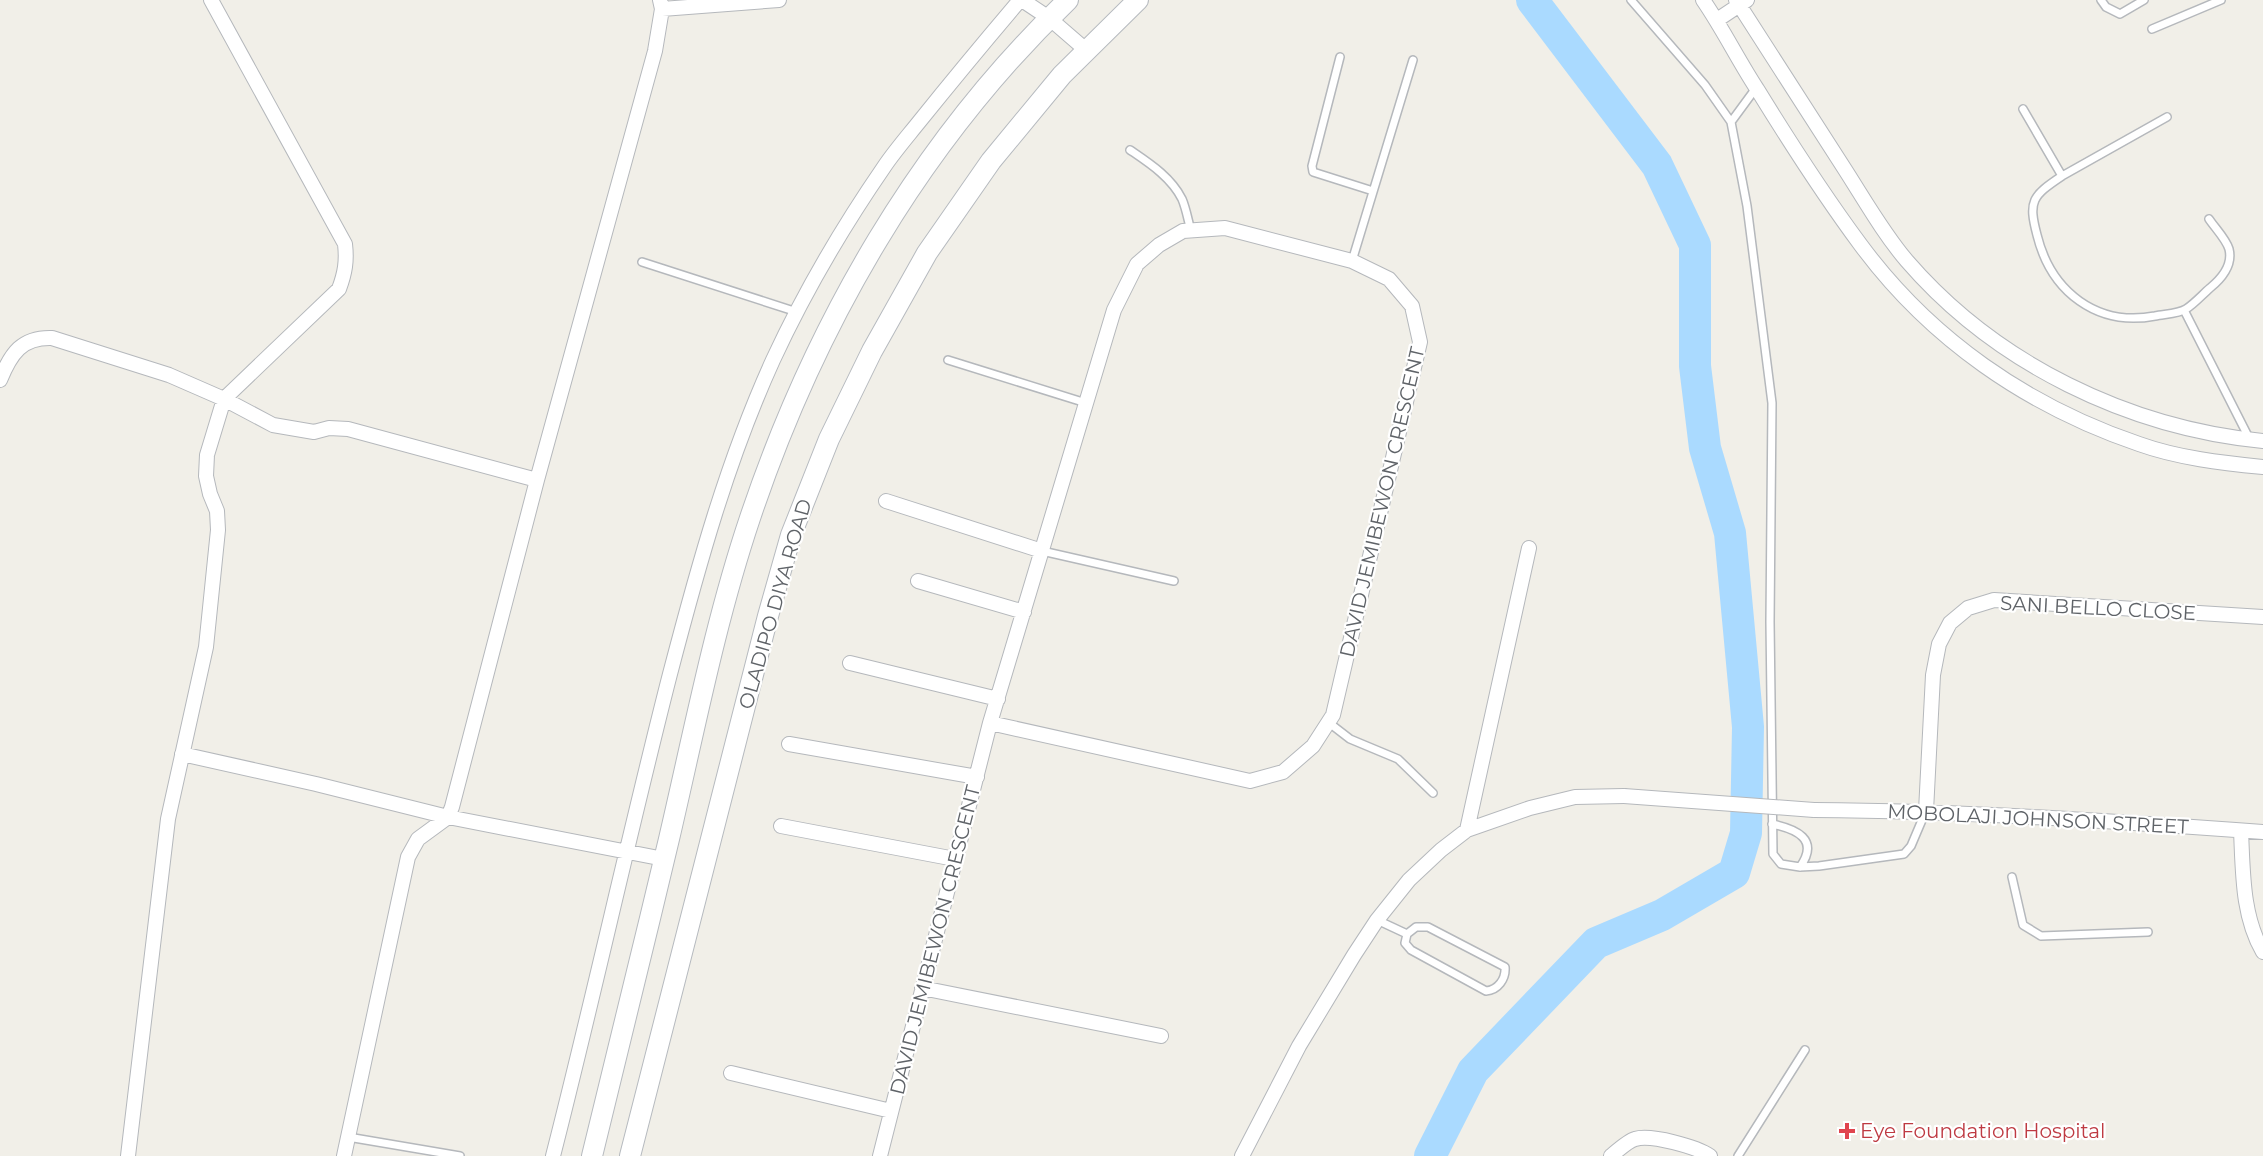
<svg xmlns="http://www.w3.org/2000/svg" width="2263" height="1156" font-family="Montserrat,sans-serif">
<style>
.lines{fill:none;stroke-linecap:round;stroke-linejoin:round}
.river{stroke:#aadaff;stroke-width:32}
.lane-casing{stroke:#b5b8bc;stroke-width:10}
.street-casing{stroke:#b5b8bc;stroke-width:16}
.secondary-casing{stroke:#b6babf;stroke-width:22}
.lane{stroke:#fff;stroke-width:7}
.street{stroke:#fff;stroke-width:14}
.secondary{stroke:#fff;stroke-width:20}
.street-bridge-casing{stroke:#b5b8bc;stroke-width:16;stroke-linecap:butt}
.street-bridge{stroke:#fff;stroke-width:14}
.health-dot{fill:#e0444e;stroke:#fff;stroke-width:2}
.labels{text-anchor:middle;stroke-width:4.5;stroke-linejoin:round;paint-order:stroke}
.street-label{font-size:20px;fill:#5f6368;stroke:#fff}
.health-label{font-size:20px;fill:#be3a42;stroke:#fff;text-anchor:start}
</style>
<rect width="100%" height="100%" fill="#f1efe8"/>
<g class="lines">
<path class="river" d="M 1430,1156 L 1473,1071 L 1596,943 L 1662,915 L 1734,873 L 1746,833 L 1748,727 L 1730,533 L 1705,448 L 1695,366 L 1695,245 L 1657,165 L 1532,0"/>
<g class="lane-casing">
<path id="lane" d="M 1631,0 L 1705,85 L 1731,122 L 1747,206 L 1772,403 L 1770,622 L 1773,854 L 1781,864 L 1800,867 L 1819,866 L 1904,854 L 1911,846 L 1925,813
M 2101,0 L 2106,7 L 2120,14 L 2144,0
M 2152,29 L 2221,0
M 1340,57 L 1312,166 L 1313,172 L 1373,191
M 2023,109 L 2062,176 C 2032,196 2028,201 2037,235 C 2051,292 2097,327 2155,316 C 2164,314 2178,314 2186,309 C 2194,304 2202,295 2210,288 C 2221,279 2233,265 2229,249 C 2226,239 2215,228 2209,219
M 1731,122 L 1756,88
M 1130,150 C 1149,163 1171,177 1182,199 C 1186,208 1188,220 1191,231
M 2062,176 L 2167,117
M 1352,261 L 1413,60
M 642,262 L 797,312
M 2184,310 L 2249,438
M 948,360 L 1086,403
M 1042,551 L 1174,581
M 1328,722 L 1350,739 L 1398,759 L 1433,793
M 1772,824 C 1796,829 1820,839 1800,867
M 2012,877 L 2023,925 L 2041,936 L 2148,932
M 1377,920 L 1407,934
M 1416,927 L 1428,927 L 1505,967 C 1506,979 1498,990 1486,991 L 1411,950 L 1405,943 L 1407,934 Z
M 348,1137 L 460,1156
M 1738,1156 L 1805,1050"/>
</g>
<g class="street-casing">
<path id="street" d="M 1022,0 L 1049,18 L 1086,50
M 1703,0 C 1723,29 1738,60 1757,89 C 1789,141 1823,194 1860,244 C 1930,339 2027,406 2139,444 C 2178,458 2222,463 2263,467
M 1736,0 C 1772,56 1808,112 1844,168 C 1864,199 1883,233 1907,261 C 1996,364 2129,428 2263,441
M 662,9 L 779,0
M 1717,20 L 1747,0
M 0,380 C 11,353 22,337 52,338 L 169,375 L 224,399 L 273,425 L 314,432 L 329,428 L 348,429 L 537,480
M 886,501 L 1042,551
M 918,581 L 1024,612
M 850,663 L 998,699
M 789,744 L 977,777
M 182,754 L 316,784 L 448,817 L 664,859
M 1814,810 C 1964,811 2113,821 2263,832
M 1926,811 L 1933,675 L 1939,644 L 1950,623 L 1968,608 L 1994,600 L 2263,617
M 781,826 L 955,859
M 1467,830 L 1529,548
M 2241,831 C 2243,872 2242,916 2263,952
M 922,988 L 1161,1036
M 731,1073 L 891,1111
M 128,1156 L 168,819 L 206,647 L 218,530 L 217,511 L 210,494 L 206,476 L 207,455 L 224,399 L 339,289 C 345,273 347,261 345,244 L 211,0
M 344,1156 L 408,857 L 418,839 L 448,817 L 452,807 L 537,480 L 655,51 L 662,9 L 660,0
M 553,1156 C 594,996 629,834 670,674 C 698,567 727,461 773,360 C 804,293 842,228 884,167 C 894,152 907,137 919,122 C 952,81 986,40 1020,0
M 880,1156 L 990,723 L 1114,310 L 1137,264 L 1159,245 L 1183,231 L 1225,228 L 1352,261 L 1389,279 L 1412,306 L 1420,342 L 1333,715 L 1313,746 L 1283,772 L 1250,781 L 990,723
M 1242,1156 L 1299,1046 L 1354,955 L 1377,920 L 1409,880 L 1441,850 L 1467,830 L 1530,808 L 1575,797 L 1624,796
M 1611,1156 C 1617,1151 1628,1141 1635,1139 C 1651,1134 1697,1147 1710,1156"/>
</g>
<g class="secondary-casing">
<path id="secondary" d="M 592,1156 C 617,1051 644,945 669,839 C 694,732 715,622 750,518 C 815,324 920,142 1068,0
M 630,1156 L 768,616 L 791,535 L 829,439 L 872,351 L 927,253 L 991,161 L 1062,75 L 1138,0"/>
</g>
<use href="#lane" class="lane"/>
<use href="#street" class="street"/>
<use href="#secondary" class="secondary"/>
<g class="street-bridge-casing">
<path id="street-bridge" d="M 1624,796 L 1814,810"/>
</g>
<use href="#street-bridge" class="street-bridge"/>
</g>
<path class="health-dot" d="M1844 1122h6v6h6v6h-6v6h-6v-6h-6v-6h6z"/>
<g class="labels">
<g class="street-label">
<text transform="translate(1382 502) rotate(-77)" y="7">DAVID JEMIBEWON CRESCENT</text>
<text transform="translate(775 604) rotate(-74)" y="7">OLADIPO DIYA ROAD</text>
<text transform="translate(2098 608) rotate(3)" y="7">SANI BELLO CLOSE</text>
<text transform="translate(2038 819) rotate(3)" y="7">MOBOLAJI JOHNSON STREET</text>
<text transform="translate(935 940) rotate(-76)" y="7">DAVID JEMIBEWON CRESCENT</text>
</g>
<g class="health-label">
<text x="1860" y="1138">Eye Foundation Hospital</text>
</g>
</g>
</svg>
